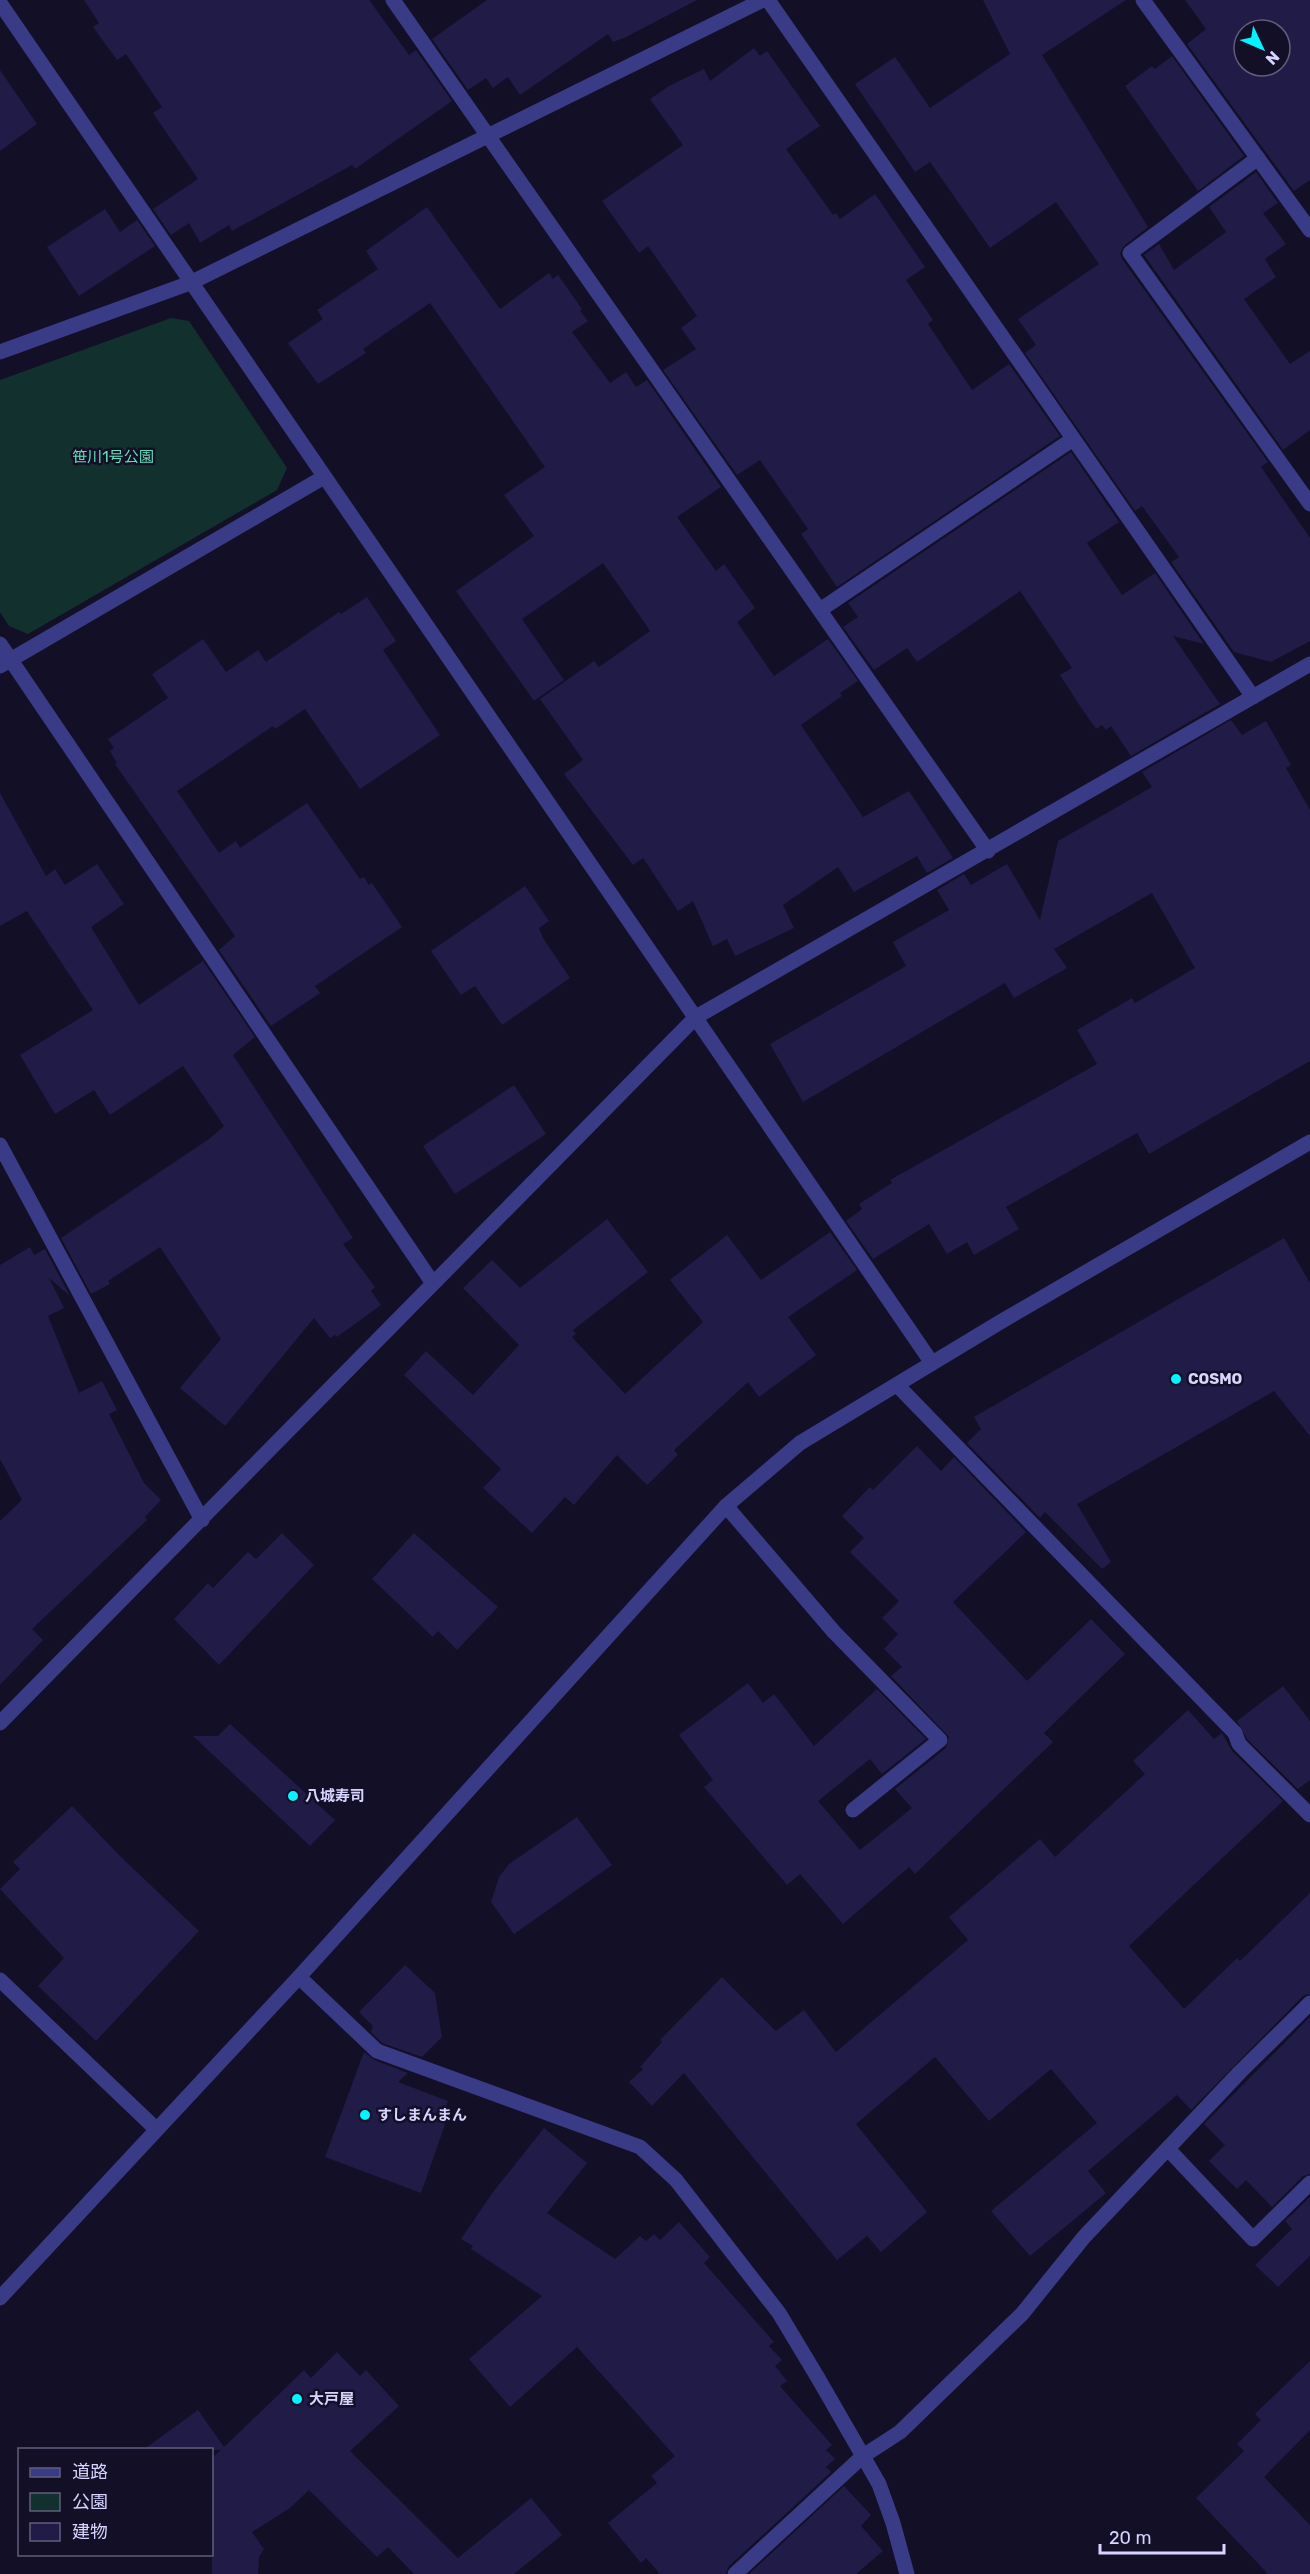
<svg xmlns="http://www.w3.org/2000/svg" width="1310" height="2574" font-family="Rubik,'Noto Sans JP',sans-serif">
<style>
.green{fill:#12312e}
.building{fill:#211b48;fill-rule:evenodd}
.lines{fill:none;stroke-linecap:round;stroke-linejoin:round}
.minor{stroke:#3a3b86;stroke-width:15}
.tertiary{stroke:#3a3b86;stroke-width:15}
.poi-dot{fill:#01f4ff;stroke:#120f27;stroke-width:2}
.labels{text-anchor:middle;stroke-width:5;stroke-linejoin:round;paint-order:stroke}
.park-label{font-size:15px;fill:#5fe1b9;stroke:#120f27}
.poi-label{font-size:15px;font-weight:bold;fill:#d7d5ff;stroke:#120f27;text-anchor:start}
</style>
<rect width="100%" height="100%" fill="#120f27"/>
<path class="green" d="M 171,318 L 189,321 L 287,468 L 277,490 L 28,634 L 9,626 L 0,612 L 0,380 Z"/>
<path class="building" d="M 84,0 L 369,0 L 409,55 L 416,50 L 452,101 L 355,169 L 352,165 L 232,231 L 229,225 L 200,243 L 189,223 L 171,235 L 153,209 L 198,179 L 153,113 L 162,107 L 126,54 L 117,60 L 93,27 L 99,23 Z
M 487,0 L 697,0 L 626,37 L 613,42 L 608,34 L 520,95 L 508,77 L 493,88 L 486,78 L 468,90 L 432,39 Z
M 983,0 L 1126,0 L 1042,55 L 1148,227 L 1124,246 L 1120,253 L 1122,259 L 1268,462 L 1261,467 L 1310,538 L 1310,641 L 1271,662 L 1234,652 L 1171,562 L 1179,557 L 1142,506 L 1135,511 L 1025,353 L 1036,345 L 1018,319 L 1099,264 L 1056,202 L 990,248 L 930,162 L 915,172 L 855,84 L 895,57 L 930,108 L 1010,54 Z
M 1185,0 L 1310,0 L 1310,180 L 1294,191 L 1187,44 L 1206,29 ZM 1244,30 L 1280,30 L 1280,66 L 1244,66 Z
M 754,48 L 760,56 L 767,51 L 820,126 L 786,149 L 833,215 L 836,213 L 840,219 L 875,194 L 925,267 L 906,280 L 933,320 L 928,324 L 972,390 L 1009,364 L 1060,436 L 837,587 L 801,534 L 808,529 L 760,460 L 737,475 L 663,370 L 696,349 L 681,328 L 697,316 L 648,246 L 639,253 L 602,201 L 683,145 L 650,99 L 669,86 L 704,69 L 710,81 Z
M 1172,56 L 1244,156 L 1198,191 L 1125,86 L 1152,66 L 1155,69 Z
M 0,70 L 37,124 L 0,151 Z
M 1256,172 L 1278,203 L 1263,213 L 1286,244 L 1265,259 L 1276,277 L 1244,299 L 1290,364 L 1310,351 L 1310,430 L 1283,450 L 1144,255 L 1159,244 L 1174,270 L 1226,232 L 1209,207 Z
M 427,207 L 500,309 L 549,273 L 553,279 L 558,275 L 582,309 L 580,311 L 588,321 L 572,332 L 610,383 L 626,372 L 636,387 L 647,380 L 721,487 L 677,517 L 716,571 L 724,564 L 755,608 L 737,622 L 774,676 L 828,639 L 858,681 L 840,693 L 842,696 L 801,725 L 863,817 L 909,791 L 953,858 L 927,873 L 917,856 L 854,892 L 838,867 L 783,905 L 794,928 L 735,956 L 727,939 L 713,946 L 693,901 L 678,911 L 643,858 L 633,865 L 564,774 L 583,760 L 540,699 L 594,661 L 599,667 L 650,631 L 644,622 L 603,563 L 522,619 L 564,680 L 534,701 L 456,591 L 534,536 L 504,495 L 545,467 L 430,303 L 363,349 L 366,353 L 318,384 L 288,343 L 323,319 L 317,310 L 378,269 L 366,251 Z
M 105,209 L 120,232 L 137,220 L 155,246 L 79,296 L 47,247 Z
M 1071,452 L 1119,522 L 1087,543 L 1122,595 L 1155,573 L 1204,644 L 1173,636 L 1220,704 L 1131,756 L 1111,726 L 1106,730 L 1102,725 L 1096,729 L 1080,706 L 1060,675 L 1072,668 L 1020,591 L 917,662 L 907,648 L 874,670 L 843,627 L 858,617 L 848,603 Z
M 367,597 L 396,641 L 383,650 L 440,735 L 360,789 L 305,709 L 275,729 L 273,726 L 177,791 L 219,853 L 236,841 L 240,848 L 307,803 L 360,879 L 364,877 L 369,885 L 372,883 L 402,927 L 315,986 L 320,993 L 271,1026 L 219,950 L 235,936 L 115,764 L 117,763 L 110,751 L 114,748 L 108,739 L 168,698 L 152,674 L 203,639 L 226,672 L 258,650 L 266,662 L 339,612 L 341,614 Z
M 1231,720 L 1242,735 L 1266,721 L 1291,765 L 1286,768 L 1310,810 L 1310,1061 L 1149,1154 L 1137,1133 L 1006,1207 L 1019,1229 L 974,1255 L 967,1242 L 947,1254 L 929,1224 L 873,1259 L 846,1221 L 862,1209 L 859,1204 L 892,1183 L 890,1180 L 1097,1064 L 1077,1030 L 1132,998 L 1135,1003 L 1195,968 L 1152,893 L 1054,949 L 1067,968 L 1014,998 L 1005,983 L 803,1102 L 770,1044 L 906,966 L 893,942 L 949,910 L 937,890 L 964,874 L 971,885 L 1007,864 L 1040,920 L 1058,841 L 1152,787 L 1142,772 Z
M 0,793 L 46,876 L 55,869 L 65,885 L 97,864 L 124,904 L 91,927 L 139,1005 L 203,961 L 255,1037 L 233,1055 L 353,1238 L 343,1244 L 375,1287 L 371,1291 L 381,1305 L 337,1337 L 335,1335 L 330,1338 L 314,1318 L 225,1426 L 180,1388 L 221,1339 L 160,1247 L 108,1281 L 110,1284 L 91,1294 L 61,1238 L 209,1139 L 224,1126 L 183,1066 L 110,1115 L 94,1090 L 55,1114 L 20,1055 L 93,1010 L 27,911 L 0,926 Z
M 525,886 L 549,921 L 539,928 L 543,938 L 570,978 L 502,1025 L 475,986 L 461,995 L 431,951 Z
M 514,1085 L 546,1134 L 455,1194 L 423,1146 Z
M 607,1219 L 648,1272 L 573,1330 L 576,1334 L 572,1337 L 625,1394 L 703,1322 L 670,1280 L 727,1235 L 761,1280 L 830,1232 L 857,1270 L 788,1317 L 816,1355 L 759,1397 L 748,1382 L 674,1450 L 678,1455 L 647,1485 L 617,1455 L 574,1505 L 565,1497 L 532,1533 L 483,1488 L 501,1469 L 404,1375 L 426,1351 L 473,1395 L 519,1345 L 463,1288 L 492,1260 L 520,1288 Z
M 1284,1238 L 1310,1283 L 1310,1436 L 1274,1391 L 1077,1504 L 1111,1562 L 1102,1569 L 1045,1512 L 1040,1518 L 967,1443 L 981,1429 L 974,1417 Z
M 30,1247 L 34,1255 L 45,1249 L 70,1296 L 49,1278 L 64,1308 L 48,1316 L 79,1393 L 102,1381 L 117,1410 L 109,1414 L 144,1483 L 161,1500 L 145,1517 L 147,1520 L 32,1629 L 43,1640 L 0,1685 L 0,1521 L 22,1500 L 0,1459 L 0,1265 Z
M 917,1446 L 941,1471 L 954,1457 L 1026,1532 L 953,1602 L 1027,1681 L 1091,1619 L 1125,1654 L 1044,1733 L 1053,1742 L 915,1874 L 909,1867 L 843,1924 L 800,1874 L 787,1885 L 704,1787 L 713,1780 L 679,1735 L 748,1683 L 763,1703 L 774,1694 L 814,1746 L 877,1689 L 926,1739 L 882,1774 L 870,1759 L 818,1801 L 860,1850 L 912,1808 L 895,1789 L 946,1748 L 949,1737 L 891,1676 L 902,1667 L 884,1649 L 898,1634 L 882,1618 L 899,1601 L 850,1552 L 864,1538 L 842,1516 L 870,1487 L 873,1490 Z
M 282,1533 L 314,1565 L 219,1665 L 174,1619 L 208,1583 L 213,1588 L 248,1552 L 256,1559 Z
M 414,1533 L 498,1607 L 457,1650 L 438,1631 L 433,1637 L 372,1579 Z
M 1283,1686 L 1310,1721 L 1310,1780 L 1298,1789 L 1247,1739 L 1237,1721 Z
M 1188,1710 L 1214,1739 L 1222,1733 L 1232,1751 L 1283,1801 L 1129,1946 L 1184,2009 L 1237,1958 L 1240,1961 L 1310,1893 L 1310,1994 L 1303,1996 L 1191,2110 L 1177,2095 L 1088,2171 L 1106,2193 L 1030,2256 L 991,2211 L 1097,2123 L 1051,2069 L 989,2121 L 935,2057 L 856,2124 L 927,2212 L 881,2252 L 867,2236 L 837,2260 L 684,2073 L 652,2106 L 629,2082 L 643,2069 L 640,2067 L 662,2042 L 660,2040 L 722,1977 L 776,2031 L 804,2010 L 836,2052 L 968,1940 L 949,1917 L 1040,1839 L 1055,1857 L 1145,1774 L 1133,1761 Z
M 230,1724 L 335,1820 L 310,1846 L 193,1736 L 218,1736 Z
M 72,1806 L 121,1857 L 199,1931 L 96,2041 L 38,1986 L 64,1958 L 0,1889 L 20,1869 L 13,1862 Z
M 577,1817 L 612,1865 L 514,1934 L 491,1902 L 499,1877 L 509,1864 Z
M 405,1965 L 435,1993 L 442,2037 L 422,2057 L 382,2043 L 371,2032 L 373,2026 L 359,2012 Z
M 1310,2017 L 1310,2174 L 1303,2176 L 1272,2207 L 1246,2180 L 1237,2189 L 1209,2161 L 1225,2145 L 1204,2124 Z
M 364,2052 L 374,2060 L 408,2073 L 398,2082 L 448,2101 L 444,2112 L 449,2113 L 421,2193 L 325,2157 Z
M 544,2128 L 587,2163 L 547,2213 L 615,2259 L 640,2236 L 646,2241 L 654,2234 L 660,2240 L 679,2222 L 710,2257 L 704,2263 L 774,2342 L 769,2346 L 782,2360 L 775,2366 L 787,2381 L 780,2386 L 832,2445 L 826,2450 L 835,2459 L 826,2467 L 831,2472 L 728,2567 L 726,2574 L 660,2574 L 646,2558 L 641,2563 L 608,2523 L 657,2483 L 651,2476 L 675,2456 L 577,2347 L 510,2407 L 469,2359 L 542,2296 L 471,2249 L 473,2246 L 461,2239 L 493,2192 Z
M 1310,2197 L 1310,2256 L 1278,2287 L 1255,2265 L 1292,2229 L 1285,2221 Z
M 337,2352 L 360,2376 L 366,2370 L 399,2406 L 350,2451 L 458,2558 L 531,2498 L 562,2535 L 514,2574 L 414,2574 L 388,2547 L 377,2557 L 309,2490 L 290,2508 L 252,2532 L 264,2549 L 259,2557 L 258,2574 L 212,2574 L 212,2458 L 221,2450 L 143,2450 L 198,2410 L 224,2447 L 304,2370 L 311,2378 Z
M 1310,2361 L 1310,2430 L 1264,2477 L 1310,2525 L 1310,2574 L 1268,2574 L 1196,2498 L 1244,2451 L 1237,2444 L 1261,2420 L 1255,2414 Z
M 844,2486 L 871,2515 L 861,2526 L 883,2551 L 856,2574 L 749,2574 Z"/>
<g class="lines">
<path class="minor" d="M 393,0 L 988,851
M 768,0 L 1253,697
M 1143,0 L 1310,230
M 0,3 L 932,1363
M 1258,158 L 1130,253 L 1310,504
M 0,352 L 190,283 L 763,0
M 820,610 L 1073,439
M 0,644 L 432,1282
M 0,666 L 324,477
M 0,1145 L 202,1520
M 897,1385 L 1235,1733 L 1239,1744 L 1310,1815
M 726,1506 L 834,1632 L 940,1740 L 853,1810
M 0,1723 L 696,1017 L 1310,664
M 299,1977 L 377,2051 L 640,2147 L 676,2180 L 779,2313 L 818,2378 L 879,2484 L 893,2523 L 907,2574
M 0,1980 L 156,2129
M 1168,2149 L 1253,2239 L 1310,2183
M 735,2574 L 863,2456 L 900,2432 L 1022,2314 L 1084,2237 L 1240,2072 L 1310,2003"/>
<path class="tertiary" d="M 0,2298 L 299,1977 L 726,1506 L 800,1443 L 1002,1321 L 1310,1142"/>
</g>
<g class="poi-dot">
<circle cx="1176" cy="1379" r="6"/>
<circle cx="293" cy="1796" r="6"/>
<circle cx="365" cy="2115" r="6"/>
<circle cx="297" cy="2399" r="6"/>
</g>
<g class="labels">
<g class="park-label">
<text x="113" y="462">笹川1号公園</text>
</g>
<g class="poi-label">
<text x="1188" y="1384">COSMO</text>
<text x="305" y="1801">八城寿司</text>
<text x="377" y="2120">すしまんまん</text>
<text x="309" y="2404">大戸屋</text>
</g>
</g>
<rect x="18" y="2448" width="195" height="108" fill="#120f27" stroke="#615e7d" stroke-width="1.5"/>
<rect x="30" y="2468" width="30" height="9" fill="#3a3b86" stroke="#615e7d" stroke-width="1.5"/>
<text x="72" y="2478" font-size="18" fill="#d7d5ff">道路</text>
<rect x="30" y="2493" width="30" height="18" fill="#12312e" stroke="#615e7d" stroke-width="1.5"/>
<text x="72" y="2508" font-size="18" fill="#d7d5ff">公園</text>
<rect x="30" y="2523" width="30" height="18" fill="#211b48" stroke="#615e7d" stroke-width="1.5"/>
<text x="72" y="2538" font-size="18" fill="#d7d5ff">建物</text>
<g transform="translate(1262 48) rotate(134)"><circle r="28" fill="#120f27" stroke="#615e7d" stroke-width="1.5"/>
<path d="M0-4.5L10 22L0 15L-10 22Z" fill="#01f4ff"/>
<text y="-9" font-size="16" font-weight="bold" text-anchor="middle" fill="#d7d5ff">N</text>
</g>
<path d="M1100 2544v9h124v-9" fill="none" stroke="#d7d5ff" stroke-width="3"/>
<text x="1109" y="2544" font-size="18" fill="#d7d5ff" stroke="#120f27" stroke-width="4.5" paint-order="stroke">20 m</text>
</svg>
